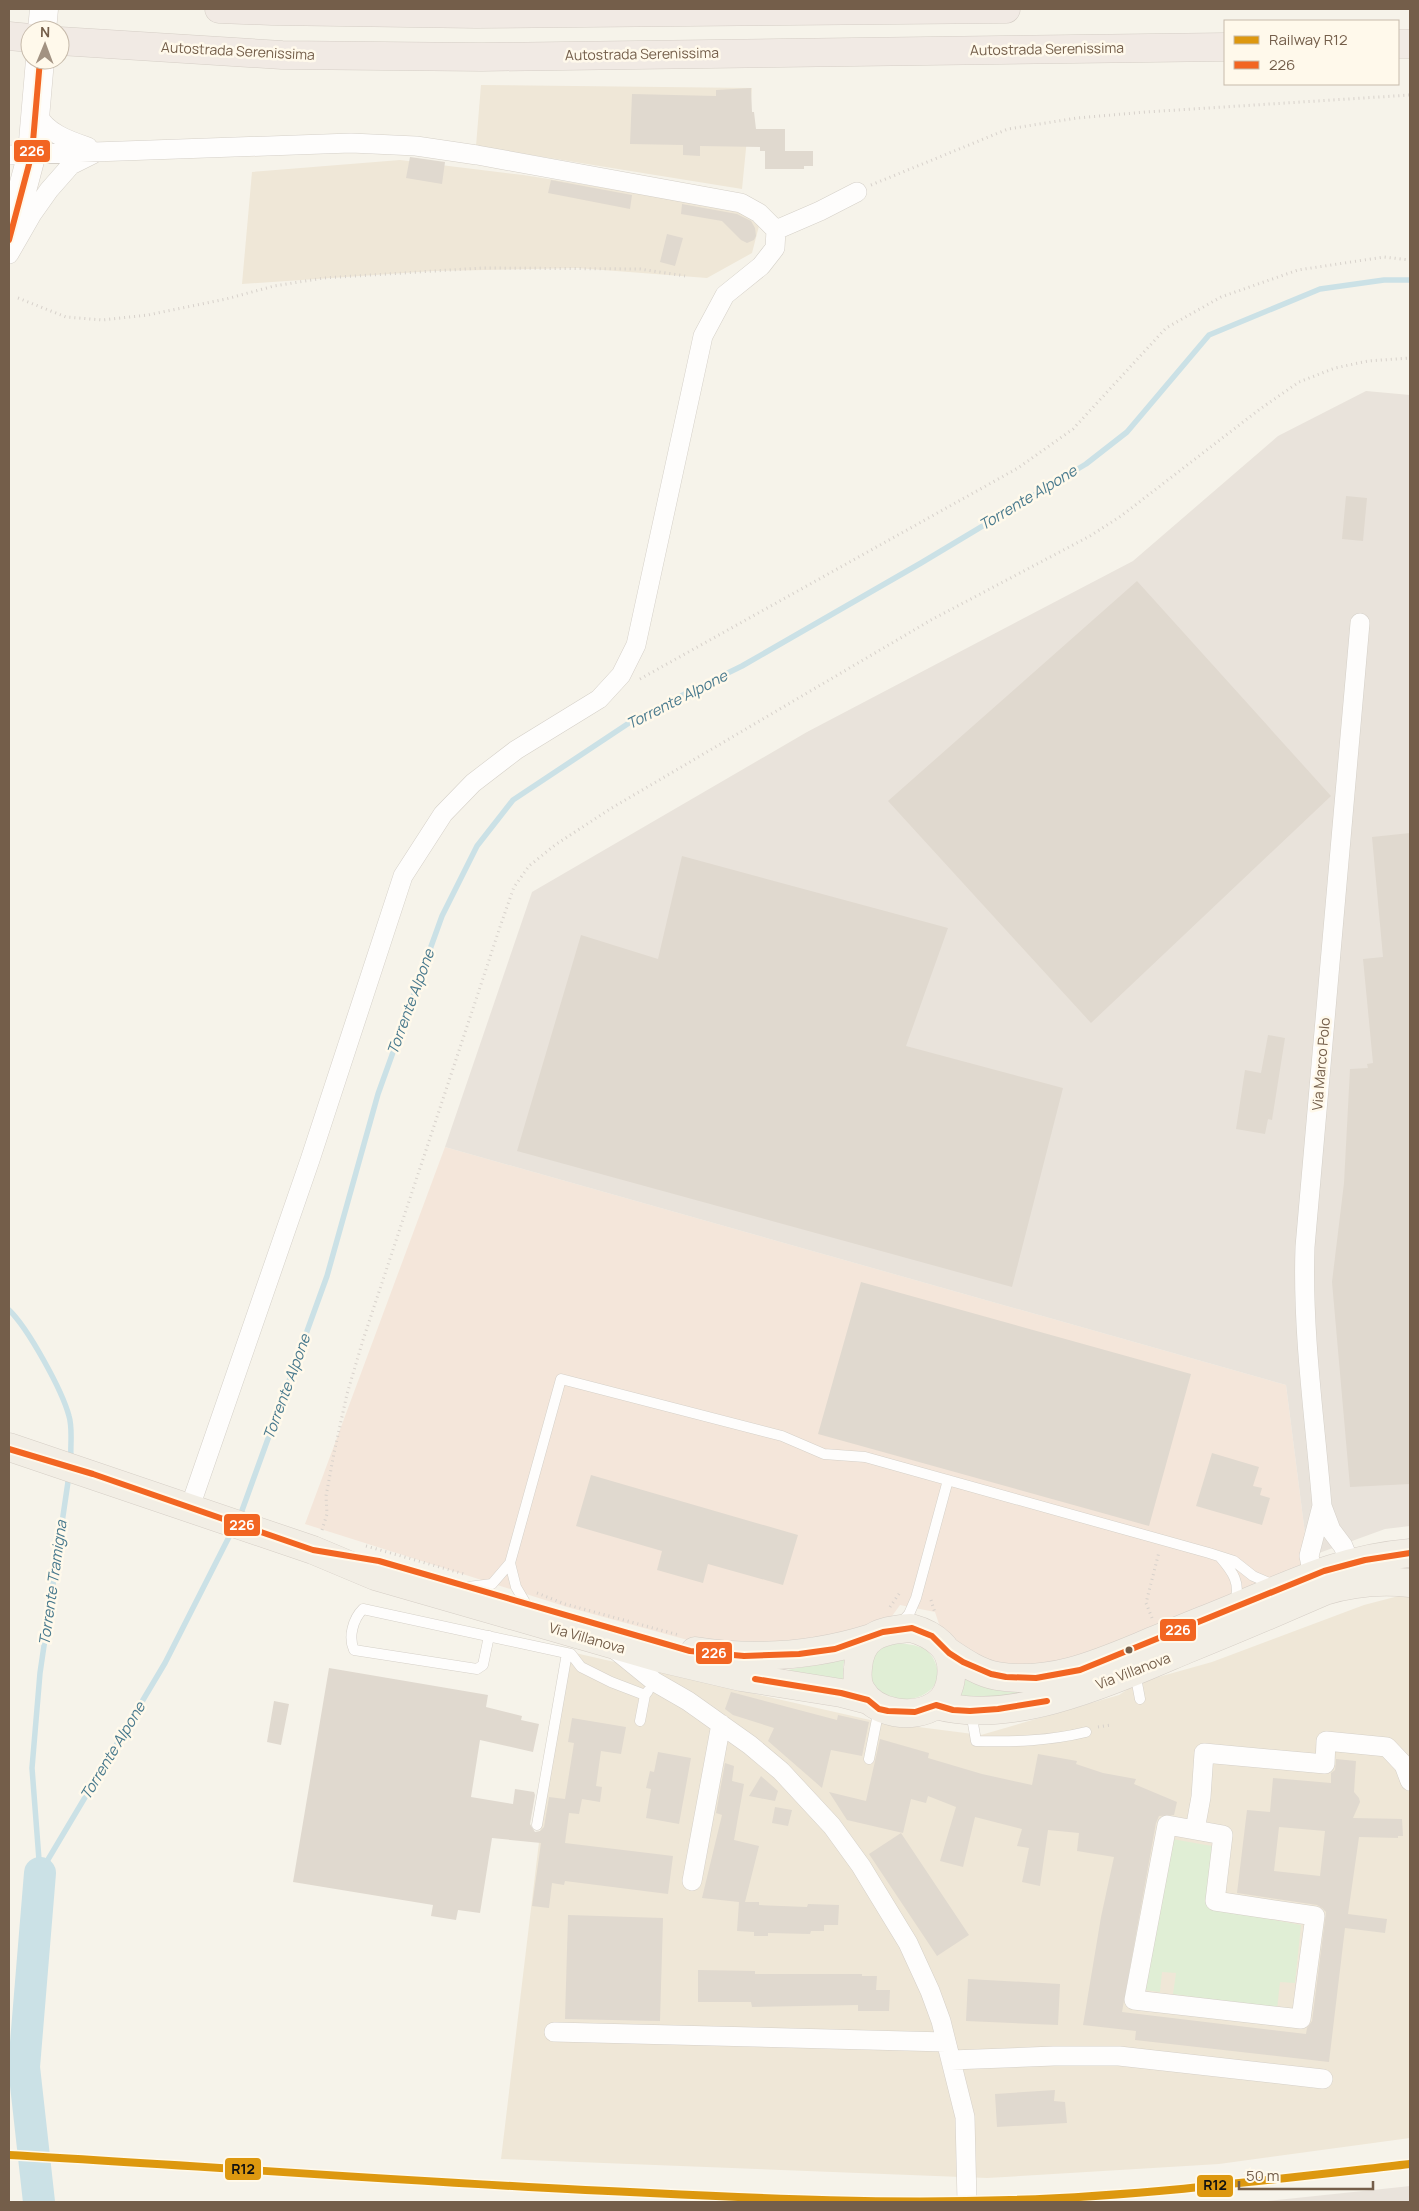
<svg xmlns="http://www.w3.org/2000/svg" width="1419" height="2211" font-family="Manrope,sans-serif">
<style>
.residential{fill:#efe7d7}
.commercial{fill:#f4e6da}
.industrial{fill:#e9e3db}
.green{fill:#e0eed5}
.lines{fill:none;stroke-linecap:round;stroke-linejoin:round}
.stream{stroke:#cbe1e6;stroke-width:5.5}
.river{stroke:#cbe1e6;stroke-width:32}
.building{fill:#e0d9cf;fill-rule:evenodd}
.lane-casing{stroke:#d5d0c8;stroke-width:11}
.street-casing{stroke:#d5d0c8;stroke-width:20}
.secondary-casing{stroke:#d6d0c8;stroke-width:29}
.primary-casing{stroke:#d5cec6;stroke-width:29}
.highway-casing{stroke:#d5cec6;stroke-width:29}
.path{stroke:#d7d1cb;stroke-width:3;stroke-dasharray:1 4;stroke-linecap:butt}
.lane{stroke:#fefdfc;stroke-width:10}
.street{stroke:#fefdfc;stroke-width:19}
.secondary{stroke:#fefdfc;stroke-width:28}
.primary{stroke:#f2eee5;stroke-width:28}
.highway{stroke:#f1eae4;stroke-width:28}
.bus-1-casing{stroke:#fff9eb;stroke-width:10}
.bus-1{stroke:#f26522;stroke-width:6}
.rail-1-casing{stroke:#fff9eb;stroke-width:11}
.rail-1{stroke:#dd980f;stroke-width:8}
.bus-dot{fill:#745e4a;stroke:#fff9eb;stroke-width:2}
.labels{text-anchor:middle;stroke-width:5;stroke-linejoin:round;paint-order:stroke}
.street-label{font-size:14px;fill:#745e4a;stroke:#fff9eb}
.water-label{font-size:15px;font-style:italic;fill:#48798d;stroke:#fff9eb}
.line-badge{stroke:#fff9eb;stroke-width:2}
.badge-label{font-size:14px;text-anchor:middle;font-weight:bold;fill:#fff}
.pale-badge-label{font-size:14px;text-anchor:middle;font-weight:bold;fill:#111}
</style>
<rect width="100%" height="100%" fill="#f6f3ea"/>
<path class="residential" d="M 481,85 L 752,88 L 742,189 L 476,146 Z
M 400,160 L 523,175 L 735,208 L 759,226 L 752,253 L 707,278 L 577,268 L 433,271 L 242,284 L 252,172 Z
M 1410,1593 L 1410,2138 L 1219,2164 L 987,2178 L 501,2159 L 562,1650 L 879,1722 L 981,1735 L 1119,1695 L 1137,1683 L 1212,1662 L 1364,1605 Z"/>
<path class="commercial" d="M 445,1147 L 1286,1385 L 1308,1557 L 1307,1571 L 1048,1669 L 983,1662 L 946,1634 L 939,1624 L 935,1612 L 900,1605 L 892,1616 L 876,1627 L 809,1645 L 706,1645 L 567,1607 L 305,1524 Z"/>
<path class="industrial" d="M 1366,391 L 1410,395 L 1410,1526 L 1385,1529 L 1308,1557 L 1286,1385 L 445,1147 L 532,892 L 807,732 L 1133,561 L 1278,436 Z
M 1410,2186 L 1410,2202 L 1258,2202 L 1401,2187 Z"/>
<path class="green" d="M 892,1643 C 909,1644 928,1644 935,1662 C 956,1712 842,1716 876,1649 Z
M 845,1659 L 843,1666 L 846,1681 L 782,1671 Z
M 963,1675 L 1050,1687 L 1010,1696 L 955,1700 Z
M 1172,1839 L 1212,1846 L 1206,1903 L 1214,1909 L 1301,1925 L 1295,1983 L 1280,1982 L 1277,2009 L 1173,1994 L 1176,1973 L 1162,1972 L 1160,1992 L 1145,1990 Z"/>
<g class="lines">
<path class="stream" d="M 9,1310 C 28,1328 62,1390 69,1416 C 73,1429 70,1446 71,1459
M 240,1516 L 327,1276 L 378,1094 L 442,916 L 477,846 L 513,800 L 638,717 L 742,666 L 921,563 L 1086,464 L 1127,432 L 1209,335 L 1320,289 L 1384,280 L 1410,280
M 40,1873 L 165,1663 L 232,1531
M 40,1873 L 32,1768 L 40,1673 L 69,1475"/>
<path class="river" d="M 39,2202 L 24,2067 L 40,1873"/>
</g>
<path class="building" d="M 751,88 L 752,112 L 754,112 L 756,129 L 785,129 L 785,151 L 813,151 L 813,166 L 804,166 L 804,169 L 765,169 L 765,151 L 760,151 L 760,147 L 700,146 L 700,156 L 683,155 L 683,145 L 630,144 L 632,94 L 716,96 L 716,90 Z
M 410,157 L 445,162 L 442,184 L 406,178 Z
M 551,180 L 632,195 L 630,209 L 548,193 Z
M 682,204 L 737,214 L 751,221 L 755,228 L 756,236 L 754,240 L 747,243 L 741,240 L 722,221 L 681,214 Z
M 667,234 L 683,238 L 675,266 L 660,262 Z
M 1346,496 L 1367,498 L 1363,541 L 1342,539 Z
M 1137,581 L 1331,796 L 1091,1023 L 888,801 Z
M 1410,833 L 1410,1484 L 1350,1487 L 1332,1282 L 1344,1183 L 1350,1069 L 1368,1068 L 1367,1064 L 1373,1063 L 1363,959 L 1383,957 L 1372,837 Z
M 682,856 L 948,928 L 906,1046 L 1063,1088 L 1012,1287 L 517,1151 L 581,935 L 658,959 Z
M 1268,1035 L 1285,1038 L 1272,1120 L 1268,1119 L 1265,1134 L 1236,1129 L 1245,1070 L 1261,1073 Z
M 861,1282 L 1191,1374 L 1149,1526 L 818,1434 Z
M 1212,1453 L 1259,1467 L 1253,1486 L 1262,1488 L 1260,1495 L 1270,1498 L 1262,1525 L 1196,1506 Z
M 591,1475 L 798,1535 L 783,1585 L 708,1564 L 703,1583 L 657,1570 L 662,1551 L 576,1526 Z
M 329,1668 L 488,1695 L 486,1707 L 522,1716 L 521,1720 L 539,1724 L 533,1752 L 480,1740 L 471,1797 L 513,1804 L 515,1789 L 534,1792 L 535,1795 L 530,1824 L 535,1832 L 540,1831 L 544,1827 L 549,1797 L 565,1799 L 574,1743 L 568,1742 L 572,1718 L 626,1727 L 621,1754 L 601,1751 L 596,1786 L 602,1787 L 600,1802 L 582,1799 L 579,1814 L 569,1813 L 565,1843 L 673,1856 L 668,1894 L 565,1881 L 564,1885 L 552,1883 L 549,1908 L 532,1906 L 541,1843 L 492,1838 L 480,1913 L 458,1910 L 456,1920 L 431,1916 L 433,1905 L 293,1882 Z
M 731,1692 L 837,1720 L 838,1715 L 869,1722 L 862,1756 L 831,1750 L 822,1788 L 768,1741 L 774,1728 L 733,1715 L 725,1709 Z
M 274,1701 L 289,1704 L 281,1745 L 267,1742 Z
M 880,1739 L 929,1753 L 928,1758 L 982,1774 L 1032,1785 L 1038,1754 L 1077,1761 L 1076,1764 L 1103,1773 L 1136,1779 L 1134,1784 L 1177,1802 L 1174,1815 L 1159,1816 L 1156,1823 L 1122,2012 L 1306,2034 L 1307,2028 L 1312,2021 L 1326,1912 L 1322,1908 L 1317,1905 L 1237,1893 L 1247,1810 L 1270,1812 L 1273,1778 L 1331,1783 L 1331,1773 L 1335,1770 L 1336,1759 L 1356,1761 L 1354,1792 L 1359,1798 L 1360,1802 L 1353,1818 L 1402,1819 L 1403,1836 L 1398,1836 L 1398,1838 L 1359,1837 L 1348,1914 L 1387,1919 L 1385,1933 L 1345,1928 L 1329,2062 L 1135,2040 L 1136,2031 L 1083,2025 L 1101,1917 L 1114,1857 L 1077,1851 L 1079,1833 L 1048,1830 L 1040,1886 L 1022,1882 L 1029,1848 L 1017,1846 L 1022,1829 L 975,1817 L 963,1867 L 940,1861 L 956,1807 L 928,1796 L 926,1803 L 911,1799 L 903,1833 L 847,1820 L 829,1792 L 866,1801 ZM 1279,1827 L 1325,1831 L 1320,1876 L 1274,1871 Z
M 658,1752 L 691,1758 L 679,1824 L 646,1818 L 651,1789 L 646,1788 L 650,1771 L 654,1772 Z
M 725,1763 L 734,1766 L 732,1781 L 744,1784 L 734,1840 L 759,1846 L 745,1902 L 759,1902 L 759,1905 L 807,1907 L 808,1904 L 839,1905 L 838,1925 L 824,1925 L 824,1931 L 811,1931 L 810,1934 L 768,1933 L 768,1936 L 754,1936 L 754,1932 L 737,1931 L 739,1902 L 702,1898 L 722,1815 L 716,1813 Z
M 761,1776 L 778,1791 L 775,1801 L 749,1796 Z
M 775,1807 L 792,1810 L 788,1826 L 772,1823 Z
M 901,1833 L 969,1935 L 937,1956 L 869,1854 Z
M 568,1915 L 663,1918 L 660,2021 L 565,2019 Z
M 698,1970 L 755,1971 L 755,1974 L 862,1974 L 862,1976 L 877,1976 L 876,1990 L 890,1990 L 889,2011 L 858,2011 L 858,2005 L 752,2007 L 751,2002 L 698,2002 Z
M 968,1979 L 1060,1984 L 1058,2025 L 966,2021 Z
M 1055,2090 L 1054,2101 L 1065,2102 L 1067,2123 L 997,2127 L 995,2094 Z"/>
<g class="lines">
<g class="lane-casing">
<path id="lane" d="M 1220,1557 C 1233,1572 1241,1583 1235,1603
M 510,1563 L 516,1587 L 526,1604
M 468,1587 L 492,1584 L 510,1563 L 561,1379 L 782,1436 L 824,1454 L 865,1457 L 1209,1553 L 1234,1561 L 1253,1576 L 1274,1585
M 899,1625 L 909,1614 L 916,1598 L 948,1480
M 489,1636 L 483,1665 L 477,1669 L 354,1650 C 348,1637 353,1619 363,1609 L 571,1654 L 581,1667 L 611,1682 L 645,1695
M 1132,1674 L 1137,1683 L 1140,1699
M 971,1712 L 976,1741 C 1014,1742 1049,1741 1086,1732
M 640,1721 L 645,1695 L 648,1691
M 869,1759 L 879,1709
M 537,1825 L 567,1653"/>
</g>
<g class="street-casing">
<path id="street" d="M 36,113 C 47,133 67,140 88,147
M 9,155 L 351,143 L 416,146 L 477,155 L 741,203 L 759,213 L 776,230 L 775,248 L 761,266 L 725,295 L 703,336 L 636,645 L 621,675 L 599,699 L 516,750 L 473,783 L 443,814 L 403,876 L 310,1160 L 190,1507
M 776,230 L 820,211 L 857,192
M 9,254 L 32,214 L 49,190 L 71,165 L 93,154
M 1350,1563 L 1343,1546 L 1331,1530 L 1322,1506 C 1315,1420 1302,1333 1305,1247 L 1360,623
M 1313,1575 L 1309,1556 L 1322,1506
M 612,1647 L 655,1682 L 688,1701 L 750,1745 L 781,1771 L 832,1826 L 861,1866 L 908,1943 L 930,1991 L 941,2021 L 965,2117 L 967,2202
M 1195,1830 L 1223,1835 L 1215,1901 L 1315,1916 L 1301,2019 L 1134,2000 L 1167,1825 L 1195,1830 L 1201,1797 L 1204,1753 L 1325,1764 L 1326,1741 L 1387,1747 L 1404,1765 L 1410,1781
M 692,1881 L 721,1724
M 554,2032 L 946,2042
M 951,2060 L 1054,2056 L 1119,2056 L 1323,2079"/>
</g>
<g class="secondary-casing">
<path id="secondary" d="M 42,30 L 44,9
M 9,240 L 32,153 L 40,60"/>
</g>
<g class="primary-casing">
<path id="primary" d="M 9,1447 L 313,1550 L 375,1576 L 660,1658 L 741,1677 L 841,1693 L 868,1700
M 911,1628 C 922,1631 933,1636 941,1644 C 957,1659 954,1693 936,1705 C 913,1720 874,1714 861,1690 C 857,1683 857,1677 858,1668 C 860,1635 882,1630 911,1628 Z
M 695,1651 C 754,1660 814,1656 871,1638
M 947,1651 C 962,1661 979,1673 997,1676 C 1055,1686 1108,1659 1160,1638 C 1188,1626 1217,1615 1245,1603 C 1302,1579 1348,1558 1410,1553
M 936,1705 C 1013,1727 1114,1680 1185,1650 C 1232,1631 1279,1611 1325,1591 C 1354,1582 1381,1580 1410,1583"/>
</g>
<g class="highway-casing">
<path id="highway" d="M 219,9 L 272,11 L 476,14 L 1006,9
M 9,36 L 30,38
M 60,41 L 282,55 L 482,57 L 1225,47
M 1398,44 L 1410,44"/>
</g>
<path class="path" d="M 871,185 L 1008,129 L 1077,118 L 1146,112 L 1410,95
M 18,298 L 66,317 L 102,320 L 148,315 L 226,299 L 274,286 L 324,278 L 482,268 L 640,269 L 685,276
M 640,679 L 1018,468 L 1073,429 L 1166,328 L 1221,297 L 1298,270 L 1384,257 L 1410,260
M 322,1530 L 327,1514 L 326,1496 L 334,1453 L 347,1394 L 363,1340 L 501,924 L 514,887 L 529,866 L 555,845 L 610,809 L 931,620 L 1090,536 L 1121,516 L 1260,409 L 1299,382 L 1335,368 L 1368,361 L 1410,358
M 366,1546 L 464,1574
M 537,1593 L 565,1604 L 679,1635
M 931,1600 L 935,1613
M 890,1607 L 901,1591
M 1152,1618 L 1146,1603 L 1159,1552
M 1098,1727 L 1111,1725"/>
<use href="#lane" class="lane"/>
<use href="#street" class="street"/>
<use href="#secondary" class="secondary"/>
<use href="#primary" class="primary"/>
<use href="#highway" class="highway"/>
<g class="bus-1-casing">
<path id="bus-1" d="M 9,240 L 32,153 L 40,60
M 9,1449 L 93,1474 L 313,1550 L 379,1561 L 690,1651 L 744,1656 L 799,1654 L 835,1649 L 883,1632 L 912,1628 L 932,1636 L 949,1653 L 963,1662 L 991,1674 L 1006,1677 L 1036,1678 L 1080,1670 L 1324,1571 L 1365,1560 L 1410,1553
M 755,1679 L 841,1693 L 868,1700 L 879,1709 L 888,1711 L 915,1712 L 936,1705 L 953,1710 L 970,1711 L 998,1709 L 1047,1701"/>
</g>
<use href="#bus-1" class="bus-1"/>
<g class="rail-1-casing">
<path id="rail-1" d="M 9,2155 C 223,2167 436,2184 650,2193 C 770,2199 890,2204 1010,2200 C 1144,2196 1277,2179 1410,2164"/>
</g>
<use href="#rail-1" class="rail-1"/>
</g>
<circle class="bus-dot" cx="1129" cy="1650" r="4.5"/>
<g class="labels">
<g class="street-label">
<text transform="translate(1047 49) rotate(-1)" y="5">Autostrada Serenissima</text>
<text transform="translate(238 51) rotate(3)" y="5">Autostrada Serenissima</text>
<text transform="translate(642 54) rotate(-1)" y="5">Autostrada Serenissima</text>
<text transform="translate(1321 1064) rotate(-85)" y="5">Via Marco Polo</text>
<text transform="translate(587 1638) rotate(16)" y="5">Via Villanova</text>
<text transform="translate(1133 1671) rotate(-21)" y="5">Via Villanova</text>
</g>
<g class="water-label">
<text transform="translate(1028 498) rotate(-31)" y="5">Torrente Alpone</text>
<text transform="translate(677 700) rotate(-27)" y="5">Torrente Alpone</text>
<text transform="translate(411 1002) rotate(-70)" y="5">Torrente Alpone</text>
<text transform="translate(287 1387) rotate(-70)" y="5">Torrente Alpone</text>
<text transform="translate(53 1583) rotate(-82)" y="5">Torrente Tramigna</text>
<text transform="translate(113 1751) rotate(-59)" y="5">Torrente Alpone</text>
</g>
</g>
<g class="line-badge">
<rect x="13" y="139" width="38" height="24" rx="5" fill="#f26522"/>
<rect x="223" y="1513" width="38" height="24" rx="5" fill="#f26522"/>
<rect x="1159" y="1618" width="38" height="24" rx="5" fill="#f26522"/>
<rect x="695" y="1641" width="38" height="24" rx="5" fill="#f26522"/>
<rect x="224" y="2157" width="38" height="24" rx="5" fill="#dd980f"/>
<rect x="1196" y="2174" width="38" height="24" rx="5" fill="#dd980f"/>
</g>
<g class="badge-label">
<text x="32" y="156">226</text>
<text x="242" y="1530">226</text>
<text x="1178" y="1635">226</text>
<text x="714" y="1658">226</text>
</g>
<g class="pale-badge-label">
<text x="243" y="2174">R12</text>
<text x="1215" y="2190">R12</text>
</g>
<rect width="1419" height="2211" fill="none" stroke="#745e4a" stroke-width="20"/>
<rect x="1224" y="20" width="175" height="65" fill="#fff9eb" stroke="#c7bbab"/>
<rect x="1234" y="36" width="25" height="8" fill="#dd980f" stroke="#c7bbab"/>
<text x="1269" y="45" font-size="15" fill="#745e4a">Railway R12</text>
<rect x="1234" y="61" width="25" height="8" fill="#f26522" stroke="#c7bbab"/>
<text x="1269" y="70" font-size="15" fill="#745e4a">226</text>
<g transform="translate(45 45) rotate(1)"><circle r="24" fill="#fff9eb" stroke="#c7bbab"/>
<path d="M0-4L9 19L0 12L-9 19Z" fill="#a29282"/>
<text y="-8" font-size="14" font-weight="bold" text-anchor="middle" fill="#745e4a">N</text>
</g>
<path d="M1239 2181v8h134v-8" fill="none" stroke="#745e4a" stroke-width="2.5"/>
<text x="1246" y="2181" font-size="15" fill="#745e4a" stroke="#fff9eb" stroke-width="4" paint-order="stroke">50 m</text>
</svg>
